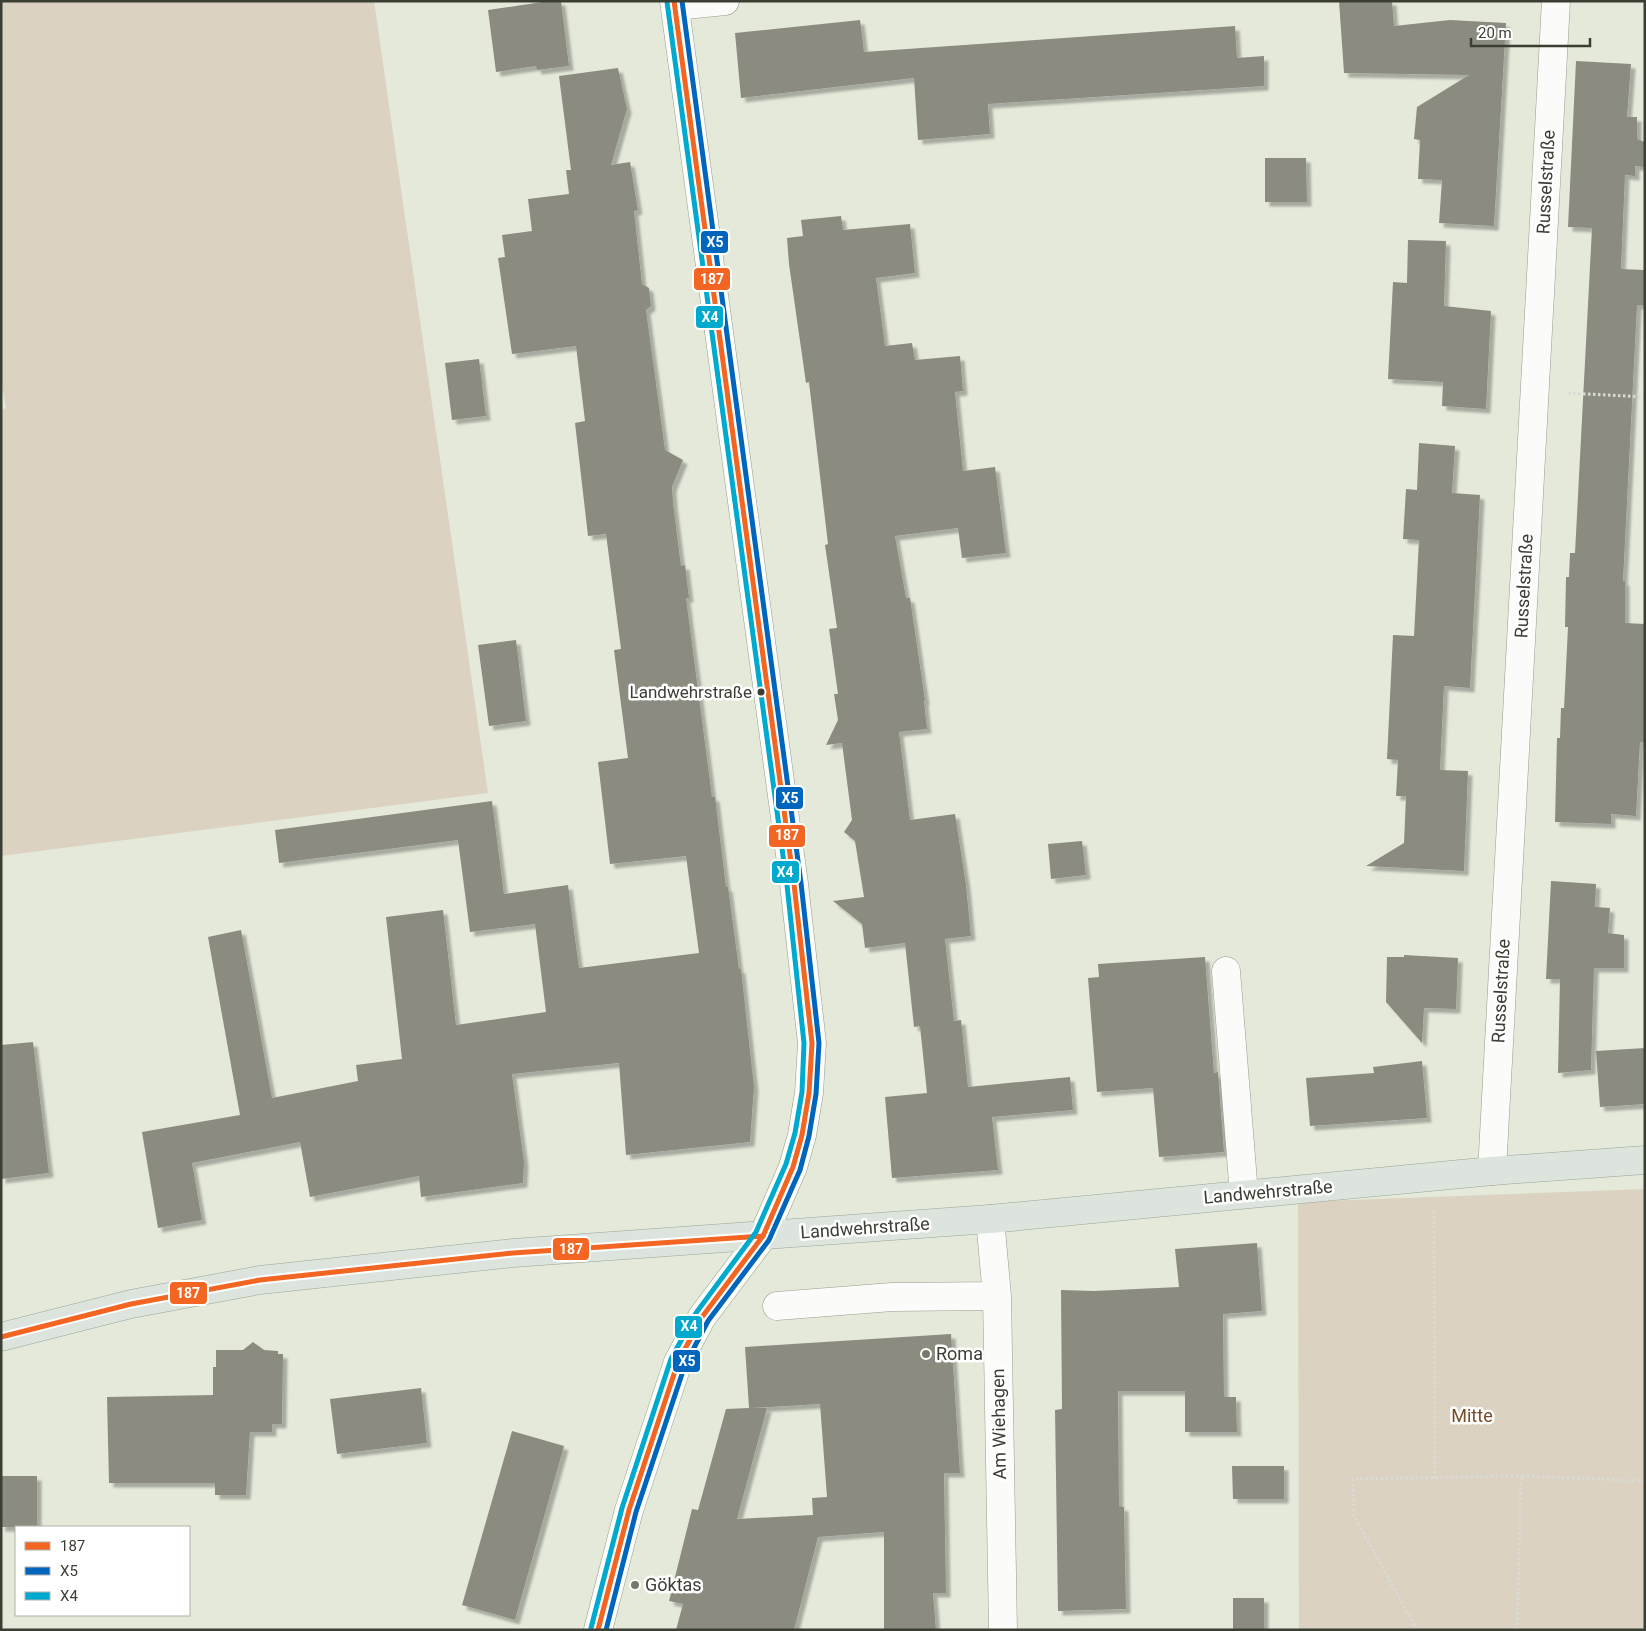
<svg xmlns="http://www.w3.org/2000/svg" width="1646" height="1631" font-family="Roboto,sans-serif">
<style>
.green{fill:#dbd2c2}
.building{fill:#8b8c7f;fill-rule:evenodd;filter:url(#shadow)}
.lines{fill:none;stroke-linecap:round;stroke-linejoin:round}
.minor-casing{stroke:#989c8f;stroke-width:29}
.major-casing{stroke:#98a697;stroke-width:29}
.path{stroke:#dadbd6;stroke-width:3;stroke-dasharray:2.5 2.5;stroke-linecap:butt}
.minor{stroke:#fbfcf9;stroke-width:28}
.major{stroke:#dce4dd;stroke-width:28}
.bus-1-casing{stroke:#fff;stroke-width:9}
.bus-2-casing{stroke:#fff;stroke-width:9}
.bus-3-casing{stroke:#fff;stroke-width:9}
.bus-1{stroke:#f26522;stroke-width:5}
.bus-2{stroke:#0065bd;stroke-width:5}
.bus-3{stroke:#00a9ce;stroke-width:5}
.bus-dot{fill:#3b3f33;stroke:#fff;stroke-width:2}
.poi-dot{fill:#767a6d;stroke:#fff;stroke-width:2}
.labels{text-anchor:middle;stroke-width:5;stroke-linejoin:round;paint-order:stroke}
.bus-label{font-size:17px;fill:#3b3f33;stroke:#fff;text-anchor:end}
.street-label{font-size:18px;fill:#3b3f33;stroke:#fff}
.poi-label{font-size:18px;fill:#3b3f33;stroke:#fff;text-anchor:start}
.park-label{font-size:18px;fill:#774b26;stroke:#fff}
.line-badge{stroke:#fff;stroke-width:2}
.badge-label{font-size:14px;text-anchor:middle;font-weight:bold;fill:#fff}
</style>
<defs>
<filter id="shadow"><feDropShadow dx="4.5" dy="4.5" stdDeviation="1" flood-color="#0004"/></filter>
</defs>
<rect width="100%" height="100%" fill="#e4e9d9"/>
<path class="green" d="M 1,1 L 374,1 L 488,793 L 1,856 L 1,410 L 6,408 L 1,380 Z
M 1645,1189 L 1645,1630 L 1299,1630 L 1298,1202 Z"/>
<path class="building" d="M 549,1 L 561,1 L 569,66 L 537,70 L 536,66 L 496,72 L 488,10 Z
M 1339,1 L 1392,1 L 1394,26 L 1450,20 L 1506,23 L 1494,226 L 1439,223 L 1442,180 L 1418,179 L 1420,140 L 1414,139 L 1417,107 L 1469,75 L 1344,73 Z
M 860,20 L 864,52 L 1235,26 L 1237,58 L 1264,56 L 1264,86 L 988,104 L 990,134 L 918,140 L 914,78 L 741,98 L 735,33 Z
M 1576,61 L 1631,64 L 1627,117 L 1637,117 L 1637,139 L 1645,142 L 1645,167 L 1635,166 L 1635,176 L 1625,175 L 1621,269 L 1645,270 L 1645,305 L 1637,305 L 1623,581 L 1625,581 L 1625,623 L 1645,624 L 1645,742 L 1640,742 L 1636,816 L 1611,814 L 1611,824 L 1555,822 L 1557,738 L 1560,738 L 1561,708 L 1564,708 L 1568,627 L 1565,627 L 1566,577 L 1569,577 L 1570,553 L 1575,553 L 1592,228 L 1568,227 Z
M 618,68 L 627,109 L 611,165 L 630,162 L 638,210 L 634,211 L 642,284 L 649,288 L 651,306 L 646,310 L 665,450 L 683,460 L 672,487 L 673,503 L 681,566 L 685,565 L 689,598 L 686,598 L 712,797 L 715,797 L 726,887 L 728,887 L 739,969 L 741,969 L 754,1087 L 750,1142 L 626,1155 L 619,1063 L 512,1074 L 524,1162 L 523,1183 L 421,1197 L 419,1176 L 310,1197 L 300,1142 L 192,1163 L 202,1220 L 158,1228 L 142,1132 L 240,1115 L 208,937 L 241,930 L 272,1098 L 358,1081 L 356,1065 L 402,1059 L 386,917 L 443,910 L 456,1025 L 546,1012 L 535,924 L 470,932 L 458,840 L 279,863 L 275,830 L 492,801 L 504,894 L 568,885 L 579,968 L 699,953 L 686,856 L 610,864 L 598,762 L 628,758 L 614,650 L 621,649 L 606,534 L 588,536 L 575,423 L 585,421 L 576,346 L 512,354 L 498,258 L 505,257 L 502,235 L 532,231 L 528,199 L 569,194 L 566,170 L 571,170 L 559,76 Z
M 1265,158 L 1306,158 L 1307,202 L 1265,202 Z
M 841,216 L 843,230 L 910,224 L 915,273 L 876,278 L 885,346 L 912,343 L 915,360 L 960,356 L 963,391 L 955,392 L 963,471 L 995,467 L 1006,553 L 962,558 L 958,528 L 895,536 L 906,598 L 910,598 L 925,700 L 924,701 L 927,729 L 899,732 L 910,820 L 955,814 L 966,885 L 971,936 L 945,939 L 954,1021 L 961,1020 L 968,1087 L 1070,1077 L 1073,1110 L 992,1117 L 998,1170 L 892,1178 L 885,1097 L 927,1093 L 920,1026 L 914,1027 L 905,943 L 865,948 L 862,924 L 833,901 L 864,897 L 855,841 L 844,832 L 852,820 L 842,743 L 826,745 L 838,720 L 834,694 L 838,694 L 829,629 L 837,628 L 825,545 L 828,544 L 809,382 L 806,383 L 789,264 L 787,238 L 803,236 L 801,220 Z
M 1408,240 L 1446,241 L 1444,306 L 1491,311 L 1486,409 L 1442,406 L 1443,382 L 1388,379 L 1393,282 L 1407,283 Z
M 479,359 L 486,416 L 452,420 L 445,363 Z
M 1419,443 L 1455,446 L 1452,493 L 1480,495 L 1470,688 L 1444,686 L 1440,770 L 1468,771 L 1464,871 L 1366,866 L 1404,843 L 1406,796 L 1396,796 L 1398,760 L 1387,759 L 1393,635 L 1414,636 L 1419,540 L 1403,539 L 1406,489 L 1417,490 Z
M 516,640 L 526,721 L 489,726 L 478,645 Z
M 1082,841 L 1086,875 L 1051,879 L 1048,844 Z
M 1551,881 L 1596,884 L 1595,907 L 1610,908 L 1608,933 L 1624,935 L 1624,968 L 1594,968 L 1591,1070 L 1558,1073 L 1560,979 L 1546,979 Z
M 1404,955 L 1458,958 L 1456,1009 L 1424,1008 L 1422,1043 L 1386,1002 L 1387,957 L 1404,957 Z
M 1205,957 L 1214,1073 L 1218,1072 L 1224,1152 L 1159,1157 L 1153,1088 L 1097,1092 L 1088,978 L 1099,977 L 1098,964 Z
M 33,1042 L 49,1173 L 1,1179 L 1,1045 Z
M 1645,1048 L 1645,1104 L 1600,1107 L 1596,1051 Z
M 1422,1061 L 1427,1118 L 1310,1126 L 1306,1078 L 1374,1073 L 1373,1067 Z
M 1257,1243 L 1262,1311 L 1223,1314 L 1224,1397 L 1236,1397 L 1237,1432 L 1185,1432 L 1185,1391 L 1118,1391 L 1119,1506 L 1124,1507 L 1126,1609 L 1058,1611 L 1055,1410 L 1062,1409 L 1061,1290 L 1094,1291 L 1179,1287 L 1175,1249 Z
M 951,1334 L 960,1473 L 944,1473 L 946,1593 L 933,1593 L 936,1630 L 884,1630 L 884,1532 L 818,1537 L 794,1630 L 676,1630 L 683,1604 L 669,1601 L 692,1509 L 698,1510 L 726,1409 L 749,1408 L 745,1347 ZM 820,1404 L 827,1497 L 812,1498 L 813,1515 L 737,1519 L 767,1408 L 752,1408 Z
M 253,1342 L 264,1350 L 278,1351 L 278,1354 L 283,1354 L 282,1424 L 272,1424 L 272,1432 L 250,1432 L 246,1495 L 215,1495 L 215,1483 L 109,1483 L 107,1397 L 213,1395 L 213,1367 L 216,1367 L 216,1350 L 243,1350 Z
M 421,1388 L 427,1443 L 337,1454 L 330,1399 Z
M 512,1431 L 564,1446 L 515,1620 L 462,1605 Z
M 1232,1466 L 1284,1466 L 1284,1499 L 1233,1499 Z
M 1,1476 L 37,1476 L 37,1527 L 1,1527 Z
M 1233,1598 L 1264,1598 L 1264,1630 L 1233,1630 Z"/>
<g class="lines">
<g class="minor-casing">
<path id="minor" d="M 675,6 L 725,1
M 1226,971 L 1244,1194
M 1492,1171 L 1556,1
M 990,1219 L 997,1296 L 1003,1630
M 777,1306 L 892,1297 L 997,1296
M 598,1630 L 629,1510 L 678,1362 L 702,1317 L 763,1236 L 793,1167 L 802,1135 L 809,1093 L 812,1043 L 794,884 L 674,1"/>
</g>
<g class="major-casing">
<path id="major" d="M 1,1337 L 131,1304 L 260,1280 L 513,1253 L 990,1219 L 1492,1171 L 1645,1160"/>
</g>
<path class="path" d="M 1568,393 L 1645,397
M 1434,1211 L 1435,1478
M 1417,1630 L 1354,1516 L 1353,1479 L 1521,1476
M 1517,1630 L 1521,1476 L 1645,1481"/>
<use href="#minor" class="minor"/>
<use href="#major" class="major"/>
<g class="bus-1-casing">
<path id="bus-1" d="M 1,1337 L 131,1304 L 260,1280 L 513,1253 L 763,1236
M 598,1630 L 629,1510 L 678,1362 L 702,1317 L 763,1236 L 793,1167 L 802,1135 L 809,1093 L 812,1043 L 794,884 L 674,1"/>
</g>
<g class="bus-2-casing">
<path id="bus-2" d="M 606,1630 L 636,1512 L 685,1365 L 708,1321 L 769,1240 L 800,1170 L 809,1136 L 816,1094 L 819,1043 L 801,883 L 682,1"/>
</g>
<g class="bus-3-casing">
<path id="bus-3" d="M 591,1628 L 622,1508 L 671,1359 L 696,1313 L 756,1232 L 786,1164 L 795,1133 L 802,1092 L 804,1043 L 787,885 L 667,2"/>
</g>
<use href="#bus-1" class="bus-1"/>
<use href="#bus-2" class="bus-2"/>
<use href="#bus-3" class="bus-3"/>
</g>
<circle class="bus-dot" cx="761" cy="692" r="4.5"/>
<g class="poi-dot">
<circle cx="926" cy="1354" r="5"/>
<circle cx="635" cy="1585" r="5"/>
</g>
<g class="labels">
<g class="bus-label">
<text x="752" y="698">Landwehrstraße</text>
</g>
<g class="street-label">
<text transform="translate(1546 182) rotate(-87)" y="6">Russelstraße</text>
<text transform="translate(1524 586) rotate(-87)" y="6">Russelstraße</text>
<text transform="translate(1501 991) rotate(-87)" y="6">Russelstraße</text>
<text transform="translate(1268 1192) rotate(-5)" y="6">Landwehrstraße</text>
<text transform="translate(865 1228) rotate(-4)" y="6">Landwehrstraße</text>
<text transform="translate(999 1424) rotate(-91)" y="6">Am Wiehagen</text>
</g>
<g class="poi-label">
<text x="936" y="1360">Roma</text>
<text x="645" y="1591">Göktas</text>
</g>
<g class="park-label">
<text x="1472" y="1422">Mitte</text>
</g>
</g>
<g class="line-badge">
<rect x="700" y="230" width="29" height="24" rx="5" fill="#0065bd"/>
<rect x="693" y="267" width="38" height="24" rx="5" fill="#f26522"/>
<rect x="695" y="305" width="29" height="24" rx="5" fill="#00a9ce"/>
<rect x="775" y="786" width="29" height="24" rx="5" fill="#0065bd"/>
<rect x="768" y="824" width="38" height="24" rx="5" fill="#f26522"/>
<rect x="771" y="860" width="29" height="24" rx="5" fill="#00a9ce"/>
<rect x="552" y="1237" width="38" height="24" rx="5" fill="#f26522"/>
<rect x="169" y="1281" width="39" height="24" rx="5" fill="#f26522"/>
<rect x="674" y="1315" width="29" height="24" rx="5" fill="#00a9ce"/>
<rect x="672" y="1349" width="29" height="24" rx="5" fill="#0065bd"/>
</g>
<g class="badge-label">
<text x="715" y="247">X5</text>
<text x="712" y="284">187</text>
<text x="710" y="322">X4</text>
<text x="790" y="803">X5</text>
<text x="787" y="840">187</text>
<text x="785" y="877">X4</text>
<text x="571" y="1254">187</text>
<text x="188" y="1298">187</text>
<text x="689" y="1331">X4</text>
<text x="687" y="1366">X5</text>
</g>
<rect width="1646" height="1631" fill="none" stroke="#3b3f33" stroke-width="5"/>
<rect x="15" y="1526" width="175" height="90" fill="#ffffff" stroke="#b1b2ad"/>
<rect x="25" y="1542" width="25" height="8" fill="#f26522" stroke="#b1b2ad"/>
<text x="60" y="1551" font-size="15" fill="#3b3f33">187</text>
<rect x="25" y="1567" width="25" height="8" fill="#0065bd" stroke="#b1b2ad"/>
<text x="60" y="1576" font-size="15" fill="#3b3f33">X5</text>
<rect x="25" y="1592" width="25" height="8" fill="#00a9ce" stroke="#b1b2ad"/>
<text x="60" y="1601" font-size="15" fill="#3b3f33">X4</text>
<path d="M1471 38v8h119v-8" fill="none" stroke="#3b3f33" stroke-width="2.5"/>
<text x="1478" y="38" font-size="15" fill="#3b3f33" stroke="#ffffff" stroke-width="4" paint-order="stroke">20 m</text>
</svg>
